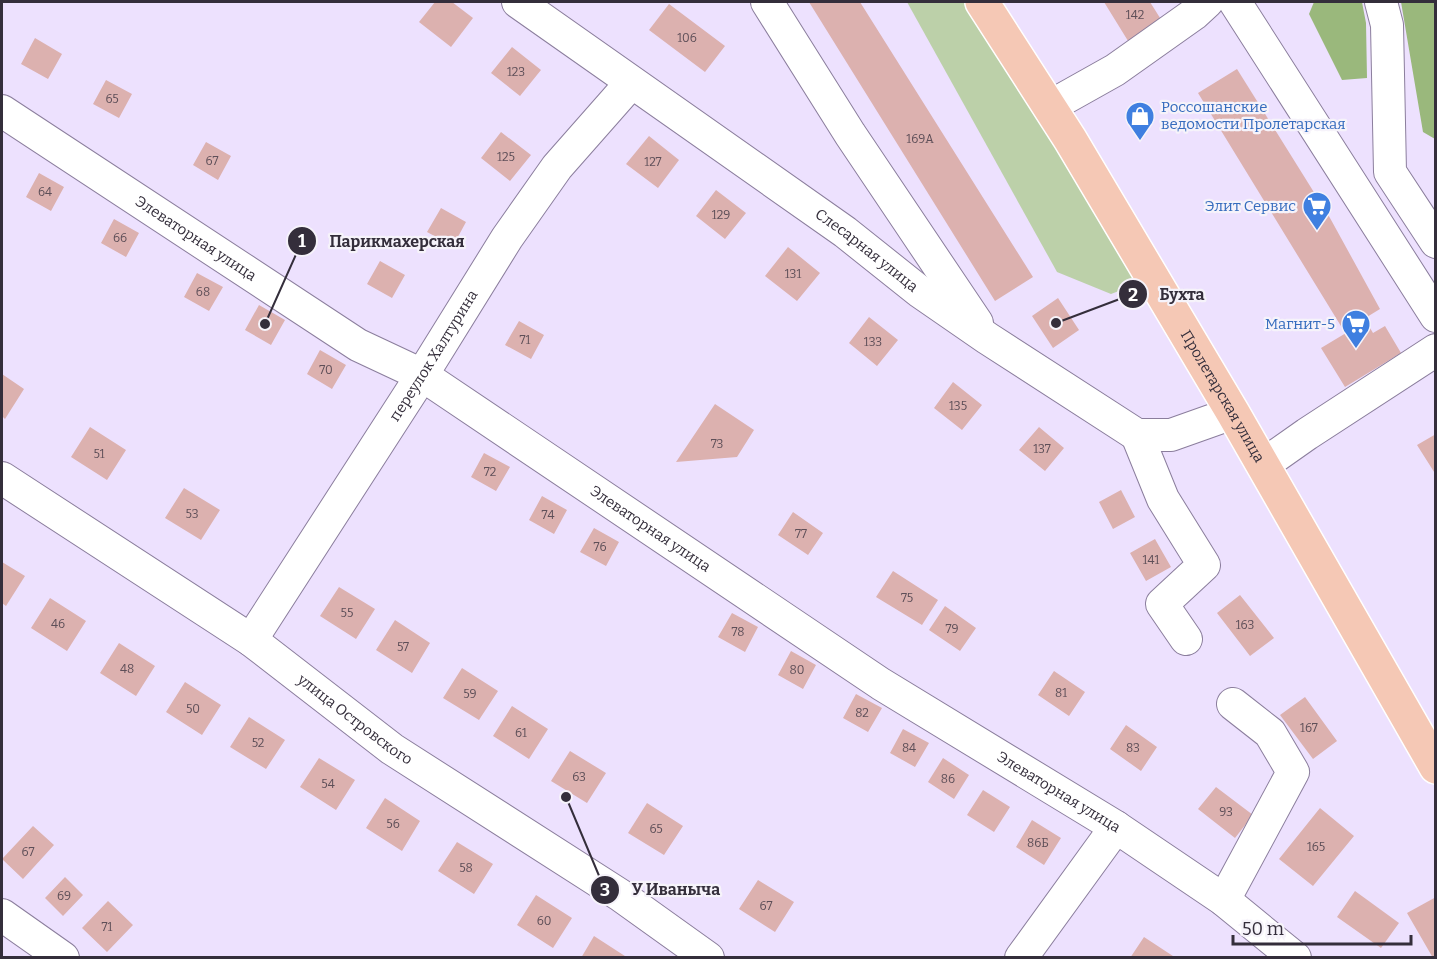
<svg xmlns="http://www.w3.org/2000/svg" width="1437" height="959" font-family="Bitter,serif">
<style>
.green{fill:#bcd0a9}
.forest{fill:#9ab87c}
.building{fill:#dcb1af}
.lines{fill:none;stroke-linecap:round;stroke-linejoin:round}
.minor-casing{stroke:#8b7e9d;stroke-width:34}
.major-casing{stroke:#fff;stroke-width:36}
.minor{stroke:#fff;stroke-width:32}
.major{stroke:#f5c8b5;stroke-width:33}
.labels{text-anchor:middle;stroke-width:4.5;stroke-linejoin:round;paint-order:stroke}
.number-label{font-size:12px;fill:#5e4f58}
.shop-label{font-size:15px;fill:#366cbe;stroke:#f6f3fa;text-anchor:end}
.street-label{font-size:15px;fill:#342e3b;stroke:#f6f3fa}
.leader{fill:none;stroke:#342e3b;stroke-width:2}
.callout-dot{fill:#342e3b;stroke:#f6f3fa;stroke-width:2}
.mark-label{font-size:18px;text-anchor:middle;font-weight:bold;fill:#fff}
.callout-label{font-size:16px;text-anchor:middle;font-weight:bold;fill:#342e3b;stroke:#f6f3fa;stroke-width:4.5;stroke-linejoin:round;paint-order:stroke}
</style>
<rect width="100%" height="100%" fill="#ede1fe"/>
<path class="green" d="M 907,2 L 964,2 L 1145,281 L 1111,294 L 1057,272 Z"/>
<path class="forest" d="M 1314,2 L 1362,2 L 1366,23 L 1367,78 L 1342,80 L 1309,14 Z
M 1401,2 L 1435,2 L 1435,139 L 1423,132 Z"/>
<path class="building" d="M 435,2 L 452,2 L 473,18 L 451,47 L 419,22 Z
M 809,2 L 860,2 L 1033,277 L 995,301 Z
M 1104,2 L 1150,2 L 1167,29 L 1133,49 Z
M 669,4 L 725,46 L 705,72 L 649,30 Z
M 35,38 L 62,54 L 48,79 L 21,64 Z
M 512,47 L 541,70 L 520,96 L 491,73 Z
M 1237,69 L 1330,218 L 1380,309 L 1344,331 L 1198,93 Z
M 106,80 L 132,94 L 119,118 L 93,104 Z
M 501,132 L 531,155 L 510,181 L 481,158 Z
M 649,136 L 679,160 L 658,188 L 626,164 Z
M 206,142 L 231,156 L 218,180 L 193,165 Z
M 39,173 L 64,187 L 51,211 L 26,197 Z
M 716,190 L 746,213 L 725,239 L 696,216 Z
M 441,208 L 466,222 L 453,246 L 427,232 Z
M 114,219 L 139,233 L 126,257 L 101,243 Z
M 788,247 L 820,273 L 797,301 L 765,276 Z
M 380,261 L 405,275 L 392,298 L 367,284 Z
M 197,273 L 223,287 L 209,311 L 184,297 Z
M 1058,298 L 1079,330 L 1053,348 L 1032,316 Z
M 259,305 L 285,320 L 271,345 L 245,330 Z
M 869,317 L 898,340 L 877,366 L 849,343 Z
M 519,321 L 544,335 L 531,359 L 505,345 Z
M 1366,321 L 1373,333 L 1385,326 L 1401,353 L 1345,387 L 1321,348 Z
M 320,350 L 346,365 L 332,389 L 307,374 Z
M 2,374 L 24,389 L 5,419 L 2,416 Z
M 953,382 L 982,405 L 962,430 L 934,408 Z
M 715,404 L 754,430 L 737,457 L 676,462 Z
M 90,427 L 126,450 L 107,480 L 71,457 Z
M 1039,427 L 1064,448 L 1045,471 L 1019,450 Z
M 1436,434 L 1436,475 L 1417,445 Z
M 484,453 L 510,467 L 496,491 L 471,477 Z
M 184,488 L 220,510 L 201,540 L 165,518 Z
M 1121,490 L 1135,517 L 1113,529 L 1099,502 Z
M 542,496 L 567,510 L 554,534 L 529,520 Z
M 793,512 L 823,533 L 808,555 L 778,535 Z
M 594,528 L 619,542 L 606,566 L 580,552 Z
M 1155,539 L 1171,567 L 1146,581 L 1130,553 Z
M 2,562 L 25,576 L 6,606 L 2,603 Z
M 893,571 L 938,600 L 922,625 L 876,597 Z
M 339,587 L 375,609 L 356,639 L 320,616 Z
M 1240,595 L 1274,638 L 1250,656 L 1217,613 Z
M 50,598 L 86,621 L 67,651 L 31,628 Z
M 945,606 L 976,628 L 960,651 L 929,630 Z
M 732,613 L 758,627 L 745,652 L 718,637 Z
M 395,620 L 430,643 L 412,673 L 376,650 Z
M 119,643 L 155,666 L 136,696 L 100,673 Z
M 791,651 L 816,665 L 803,689 L 778,675 Z
M 462,668 L 498,691 L 479,720 L 443,698 Z
M 1054,671 L 1085,692 L 1069,716 L 1038,695 Z
M 185,682 L 221,705 L 202,735 L 166,712 Z
M 856,694 L 882,708 L 868,732 L 843,718 Z
M 1305,697 L 1337,741 L 1313,759 L 1280,715 Z
M 512,706 L 548,729 L 529,759 L 493,736 Z
M 249,717 L 285,740 L 266,769 L 230,747 Z
M 1126,725 L 1157,747 L 1141,771 L 1110,749 Z
M 903,729 L 929,743 L 915,767 L 890,753 Z
M 570,751 L 606,773 L 587,803 L 551,781 Z
M 319,758 L 355,780 L 336,810 L 300,787 Z
M 943,758 L 969,775 L 954,799 L 928,782 Z
M 1216,787 L 1253,815 L 1235,838 L 1198,809 Z
M 983,790 L 1010,807 L 994,832 L 967,815 Z
M 385,798 L 420,821 L 402,851 L 366,828 Z
M 647,803 L 683,826 L 664,855 L 628,833 Z
M 1320,808 L 1354,836 L 1313,886 L 1279,859 Z
M 1032,820 L 1061,838 L 1044,865 L 1016,847 Z
M 33,826 L 54,845 L 23,879 L 2,859 Z
M 457,842 L 493,864 L 474,894 L 438,871 Z
M 65,877 L 83,895 L 63,916 L 45,898 Z
M 758,880 L 794,902 L 775,932 L 739,909 Z
M 1355,891 L 1399,923 L 1381,948 L 1337,917 Z
M 536,895 L 572,918 L 553,948 L 517,925 Z
M 1436,897 L 1436,958 L 1433,958 L 1407,913 Z
M 108,901 L 133,925 L 107,952 L 82,928 Z
M 594,936 L 628,958 L 581,958 Z
M 1144,937 L 1176,958 L 1130,958 Z"/>
<g class="lines">
<g class="minor-casing">
<g id="minor">
<path id="s1" d="M 518,2 L 845,232 L 919,291 L 987,338 L 1137,435 L 1171,435 L 1233,413"/>
<path d="M 767,2 L 850,134 L 977,323"/>
<path d="M 1235,2 L 1436,316"/>
<path d="M 1381,2 L 1387,25 L 1390,172 L 1436,242"/>
<path d="M 1049,107 L 1115,70 L 1194,14 L 1207,2"/>
<path id="s2" d="M 2,111 L 358,345 L 422,375 L 881,684 L 1116,827 L 1224,900 L 1295,958"/>
<path d="M 1137,435 L 1163,499 L 1204,565 L 1162,604 L 1186,639"/>
<path d="M 1263,465 L 1307,434 L 1436,350"/>
<path id="s3" d="M 2,478 L 251,640 L 392,749 L 620,895 L 708,958"/>
<path id="s4" d="M 251,640 L 422,375 L 507,238 L 557,167 L 631,83"/>
<path d="M 1224,900 L 1293,772 L 1270,733 L 1233,704"/>
<path d="M 2,915 L 63,958"/>
<path d="M 1021,958 L 1116,827"/>
</g>
</g>
<g class="major-casing">
<g id="major">
<path id="s5" d="M 982,2 L 1070,139 L 1233,413 L 1436,767"/>
</g>
</g>
<use href="#minor" class="minor"/>
<use href="#major" class="major"/>
</g>
<defs>
<g id="shop-pin" transform="scale(1.5)"><path d="M0 17L-7.5 6A9.5 9.5 0 1 1 7.5 6Z" fill="#3f7fe0" stroke="#f6f3fa"/><path d="M-5-2.5h2.3a2.7 3.5 0 0 1 5.4 0H5L5.5 6h-11ZM-1.5-2.5h3a1.5 2.3 0 0 0-3 0Z" fill="#fff"/></g>
<g id="supermarket-pin" transform="scale(1.5)"><path d="M0 17L-7.5 6A9.5 9.5 0 1 1 7.5 6Z" fill="#3f7fe0" stroke="#f6f3fa"/><path d="M-6-5.5h2.5l.6 2H6L4.5 2H-2.5L-4.4-4H-6ZM-1.5 3.2a1.3 1.3 0 1 0 .1 0ZM3 3.2a1.3 1.3 0 1 0 .1 0Z" fill="#fff"/></g>
</defs>
<g fill-rule="evenodd">
<use href="#shop-pin" x="1140" y="116"/>
<use href="#supermarket-pin" x="1317" y="206"/>
<use href="#supermarket-pin" x="1356" y="324"/>
</g>
<g class="labels">
<g class="number-label">
<text x="1135" y="19">142</text>
<text x="687" y="42">106</text>
<text x="516" y="76">123</text>
<text x="112" y="103">65</text>
<text x="920" y="143">169А</text>
<text x="506" y="161">125</text>
<text x="212" y="165">67</text>
<text x="653" y="166">127</text>
<text x="45" y="196">64</text>
<text x="721" y="219">129</text>
<text x="120" y="242">66</text>
<text x="793" y="278">131</text>
<text x="203" y="296">68</text>
<text x="525" y="344">71</text>
<text x="873" y="346">133</text>
<text x="326" y="374">70</text>
<text x="958" y="410">135</text>
<text x="717" y="448">73</text>
<text x="1042" y="453">137</text>
<text x="99" y="458">51</text>
<text x="490" y="476">72</text>
<text x="192" y="518">53</text>
<text x="548" y="519">74</text>
<text x="801" y="538">77</text>
<text x="600" y="551">76</text>
<text x="1151" y="564">141</text>
<text x="907" y="602">75</text>
<text x="347" y="617">55</text>
<text x="58" y="628">46</text>
<text x="1245" y="629">163</text>
<text x="952" y="633">79</text>
<text x="738" y="636">78</text>
<text x="403" y="651">57</text>
<text x="127" y="673">48</text>
<text x="797" y="674">80</text>
<text x="1061" y="697">81</text>
<text x="470" y="698">59</text>
<text x="193" y="713">50</text>
<text x="862" y="717">82</text>
<text x="1309" y="732">167</text>
<text x="521" y="737">61</text>
<text x="258" y="747">52</text>
<text x="909" y="752">84</text>
<text x="1133" y="752">83</text>
<text x="579" y="781">63</text>
<text x="948" y="783">86</text>
<text x="328" y="788">54</text>
<text x="1226" y="816">93</text>
<text x="393" y="828">56</text>
<text x="656" y="833">65</text>
<text x="1038" y="847">86Б</text>
<text x="1316" y="851">165</text>
<text x="28" y="856">67</text>
<text x="466" y="872">58</text>
<text x="64" y="900">69</text>
<text x="766" y="910">67</text>
<text x="544" y="925">60</text>
<text x="107" y="931">71</text>
</g>
<g class="shop-label">
<text x="1161" y="112" text-anchor="start">Россошанские<tspan x="1161" dy="17">ведомости Пролетарская</tspan></text>
<text x="1296" y="211">Элит Сервис</text>
<text x="1335" y="329">Магнит-5</text>
</g>
<g class="street-label">
<text dy="5" stroke="none"><textPath href="#s2" startOffset="232">Элеваторная улица</textPath></text>
<text dy="5" stroke="none"><textPath href="#s1" startOffset="428">Слесарная улица</textPath></text>
<text dy="5" stroke="none"><textPath href="#s4" startOffset="338">переулок Халтурина</textPath></text>
<text dy="5" stroke="none"><textPath href="#s5" startOffset="462">Пролетарская улица</textPath></text>
<text dy="5" stroke="none"><textPath href="#s2" startOffset="772">Элеваторная улица</textPath></text>
<text dy="5" stroke="none"><textPath href="#s3" startOffset="428">улица Островского</textPath></text>
<text dy="5" stroke="none"><textPath href="#s2" startOffset="1258">Элеваторная улица</textPath></text>
</g>
</g>
<path class="leader" d="M265 324L302 241M1056 323L1133 294M566 797L605 890"/>
<g class="callout-dot">
<circle cx="265" cy="324" r="6"/>
<circle cx="1056" cy="323" r="6"/>
<circle cx="566" cy="797" r="6"/>
<circle cx="302" cy="241" r="15"/>
<circle cx="1133" cy="294" r="15"/>
<circle cx="605" cy="890" r="15"/>
</g>
<g class="mark-label">
<text x="302" y="247">1</text>
<text x="1133" y="301">2</text>
<text x="605" y="896">3</text>
</g>
<g class="callout-label">
<text x="397" y="247">Парикмахерская</text>
<text x="1182" y="300">Бухта</text>
<text x="676" y="895">У Иваныча</text>
</g>
<rect width="1437" height="959" fill="none" stroke="#342e3b" stroke-width="6"/>
<path d="M1233 935v9h178v-9" fill="none" stroke="#342e3b" stroke-width="3"/>
<text x="1242" y="935" font-size="18" fill="#342e3b" stroke="#f6f3fa" stroke-width="4.5" paint-order="stroke">50 m</text>
</svg>
